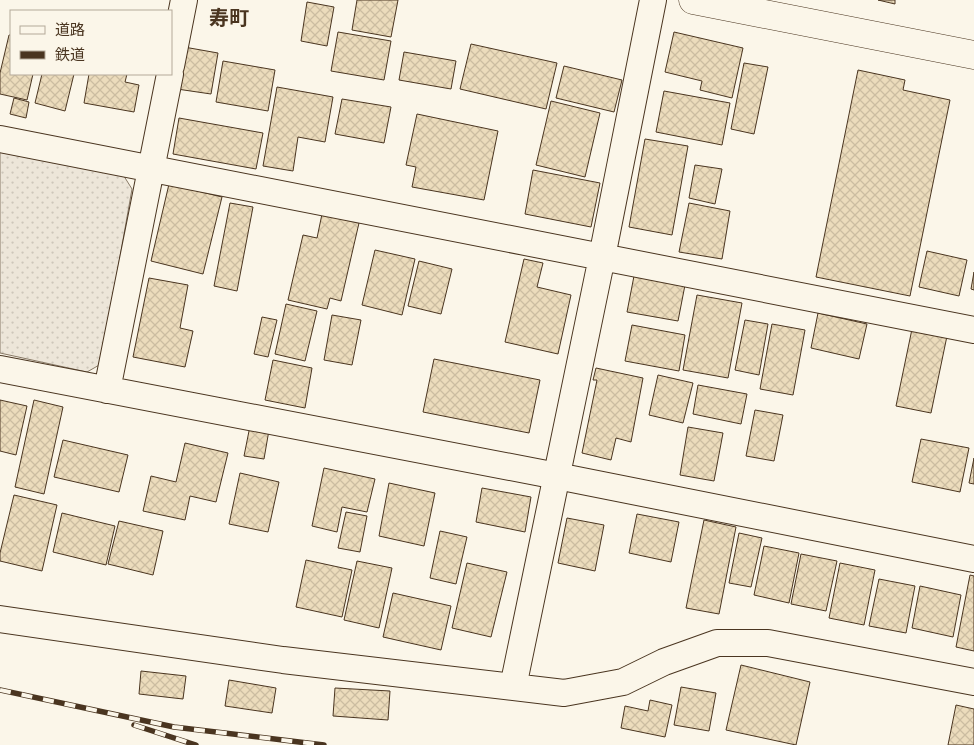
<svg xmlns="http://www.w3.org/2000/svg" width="974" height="745" font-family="'Golos Text','Noto Sans JP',sans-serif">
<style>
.grass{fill:url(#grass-dots);stroke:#887966}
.building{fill:url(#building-cross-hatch);stroke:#4a3520}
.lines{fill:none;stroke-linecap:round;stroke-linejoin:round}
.street-casing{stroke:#4a3520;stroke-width:28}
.secondary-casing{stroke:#4a3520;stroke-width:29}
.street{stroke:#fbf6e9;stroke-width:26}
.secondary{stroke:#fbf6e9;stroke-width:28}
.rail-casing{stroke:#4a3520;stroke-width:5.5}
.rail{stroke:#fbf6e9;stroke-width:4;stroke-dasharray:11;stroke-linecap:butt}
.labels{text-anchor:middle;stroke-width:4;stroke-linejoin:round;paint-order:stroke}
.quarter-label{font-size:20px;font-weight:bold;fill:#4a3520;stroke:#fbf6e9}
</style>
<defs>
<pattern id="grass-dots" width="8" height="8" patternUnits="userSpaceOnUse" patternTransform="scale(1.25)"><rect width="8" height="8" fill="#ede6d9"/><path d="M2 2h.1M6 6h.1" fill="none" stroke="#cdc6ba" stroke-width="1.8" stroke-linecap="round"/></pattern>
<pattern id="building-cross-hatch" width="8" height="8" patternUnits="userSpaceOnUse" patternTransform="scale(1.25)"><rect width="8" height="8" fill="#ecdcbc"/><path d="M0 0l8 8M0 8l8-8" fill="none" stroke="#ccbda1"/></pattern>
</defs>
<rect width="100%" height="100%" fill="#fbf6e9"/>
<path class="grass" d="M 0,150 L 122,173 L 132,189 L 101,364 L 87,372 L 0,353 Z"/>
<path class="building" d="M 357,0 L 398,0 L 391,37 L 352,30 Z
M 878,0 L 895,0 L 895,4 Z
M 307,2 L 334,7 L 327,46 L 301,41 Z
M 338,32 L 391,41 L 384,80 L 331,71 Z
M 674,32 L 743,48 L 732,98 L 700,90 L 702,81 L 665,72 Z
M 9,35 L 11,35 L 11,74 L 33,74 L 27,100 L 0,94 L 0,73 Z
M 471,44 L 557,63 L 546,109 L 460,89 Z
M 184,47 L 218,53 L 211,94 L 177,89 Z
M 404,52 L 456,61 L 451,89 L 399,80 Z
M 223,61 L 275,70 L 268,111 L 216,102 Z
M 744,63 L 768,67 L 754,134 L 731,129 Z
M 564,66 L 622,80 L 614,112 L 556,98 Z
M 858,70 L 905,80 L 903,90 L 950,100 L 910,296 L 816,277 Z
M 42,74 L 74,74 L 65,111 L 35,103 Z
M 89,74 L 127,74 L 125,82 L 139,85 L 134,112 L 84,103 Z
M 277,87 L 333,97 L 325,142 L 298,137 L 293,171 L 263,166 Z
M 664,91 L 730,103 L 722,145 L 656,132 Z
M 14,98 L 29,102 L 26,118 L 10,114 Z
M 342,99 L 391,107 L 384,143 L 335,134 Z
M 551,101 L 600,113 L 585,177 L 536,165 Z
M 417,114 L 498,131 L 484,200 L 412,187 L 416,167 L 406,165 Z
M 179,118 L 263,133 L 256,169 L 173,154 Z
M 645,139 L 688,146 L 672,235 L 629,227 Z
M 695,165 L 722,169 L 715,204 L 689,198 Z
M 533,170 L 600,183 L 591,227 L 525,214 Z
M 169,184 L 222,197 L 203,274 L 151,261 Z
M 230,203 L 253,207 L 237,291 L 214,286 Z
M 689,203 L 730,211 L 722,259 L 679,252 Z
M 322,214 L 359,223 L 341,301 L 330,298 L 327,309 L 288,300 L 303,235 L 317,238 Z
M 375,250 L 415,259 L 402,315 L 362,305 Z
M 927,251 L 967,260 L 959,296 L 919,287 Z
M 524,259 L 543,263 L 537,287 L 571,295 L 558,354 L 505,342 Z
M 419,261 L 452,269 L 441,314 L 408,306 Z
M 974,272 L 974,290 L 971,289 Z
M 634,276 L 685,285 L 678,321 L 627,312 Z
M 149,278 L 188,285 L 180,328 L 193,331 L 185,367 L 133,357 Z
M 697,295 L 742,303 L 728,378 L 683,370 Z
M 286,304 L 317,311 L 305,361 L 275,354 Z
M 818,313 L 867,324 L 859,359 L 811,348 Z
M 332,315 L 361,320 L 352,365 L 324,360 Z
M 262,317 L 277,320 L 268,357 L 254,354 Z
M 745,320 L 768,324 L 759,375 L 735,370 Z
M 772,324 L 805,330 L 793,395 L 760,389 Z
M 632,325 L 685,335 L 679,371 L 625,361 Z
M 912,329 L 947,336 L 931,413 L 896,406 Z
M 434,359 L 540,380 L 529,433 L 423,412 Z
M 273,360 L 312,368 L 305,408 L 265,400 Z
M 596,368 L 643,378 L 631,442 L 616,438 L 611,460 L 582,453 L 597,380 L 593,380 Z
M 658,375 L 693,383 L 683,423 L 649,415 Z
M 698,385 L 747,394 L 741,424 L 693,414 Z
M 0,400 L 27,406 L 16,455 L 0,451 Z
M 34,400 L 63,407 L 44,494 L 15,487 Z
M 755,410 L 783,415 L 774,461 L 746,456 Z
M 250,426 L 269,430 L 264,459 L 244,456 Z
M 688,427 L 723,433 L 714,481 L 680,475 Z
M 921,439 L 969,448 L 960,492 L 912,482 Z
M 63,440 L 128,455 L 119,492 L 54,477 Z
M 185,443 L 228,453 L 216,502 L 190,496 L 185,520 L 143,511 L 151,476 L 176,482 Z
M 974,458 L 974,484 L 969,483 Z
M 324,468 L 375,479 L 367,512 L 342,507 L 337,532 L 312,526 Z
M 240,473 L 279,482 L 268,532 L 229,524 Z
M 389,483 L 435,493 L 424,546 L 379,536 Z
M 482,488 L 531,497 L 525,532 L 476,522 Z
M 14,495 L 57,505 L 42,571 L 0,561 L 0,553 Z
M 346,512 L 367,516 L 360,552 L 338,548 Z
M 62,513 L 115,526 L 106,565 L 53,552 Z
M 637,514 L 679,522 L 671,562 L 629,553 Z
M 567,518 L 604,525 L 595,571 L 558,563 Z
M 704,520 L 736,527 L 719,614 L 686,608 Z
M 119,521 L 163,531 L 153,575 L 108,564 Z
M 440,531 L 467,537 L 456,584 L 430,578 Z
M 739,533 L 762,538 L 751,587 L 729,583 Z
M 764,546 L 799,553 L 789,603 L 754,595 Z
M 801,554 L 837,561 L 826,611 L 791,604 Z
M 306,560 L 352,570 L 342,617 L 296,607 Z
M 357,561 L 392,568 L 379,628 L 344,620 Z
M 467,563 L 507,572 L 491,637 L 452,628 Z
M 840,563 L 875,570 L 864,625 L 829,618 Z
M 970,575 L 974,576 L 974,651 L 956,647 Z
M 879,579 L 915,586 L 906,633 L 869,626 Z
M 920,586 L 961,595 L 953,637 L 912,628 Z
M 393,593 L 451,606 L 441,650 L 383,637 Z
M 741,665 L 810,682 L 796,745 L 726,730 Z
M 141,671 L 186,676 L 183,699 L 139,694 Z
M 229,680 L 276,688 L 272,713 L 225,706 Z
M 681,687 L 716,693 L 709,731 L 674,725 Z
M 335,688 L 390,691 L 388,720 L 333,716 Z
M 650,700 L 672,705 L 665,737 L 621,728 L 625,706 L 648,711 Z
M 956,705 L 974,709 L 974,745 L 948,745 Z"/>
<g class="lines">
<g class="street-casing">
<path id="street" d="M 171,66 L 184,0
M 0,139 L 974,330
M 0,369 L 557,476 L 974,559
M 107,390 L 170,74
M 0,619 L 283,660 L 564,693 L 623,682 L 664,662 L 717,643 L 768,643 L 974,682
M 513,687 L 602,257 L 653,0"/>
</g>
<g class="secondary-casing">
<path id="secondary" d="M 693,0 L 974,55"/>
</g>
<use href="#street" class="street"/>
<use href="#secondary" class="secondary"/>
<g class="rail-casing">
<path id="rail" d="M 0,690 L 174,727 L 324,745
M 134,725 L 196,745"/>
</g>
<use href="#rail" class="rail"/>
</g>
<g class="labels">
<g class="quarter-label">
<text x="229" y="25">寿町</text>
</g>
</g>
<rect x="10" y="10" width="162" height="65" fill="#fbf6e9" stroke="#b4a999"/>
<rect x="20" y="26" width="25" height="8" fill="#fbf6e9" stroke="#b4a999"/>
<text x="55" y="35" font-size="15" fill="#4a3520">道路</text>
<rect x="20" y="51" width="25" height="8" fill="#4a3520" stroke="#b4a999"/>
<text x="55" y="60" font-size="15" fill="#4a3520">鉄道</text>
</svg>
